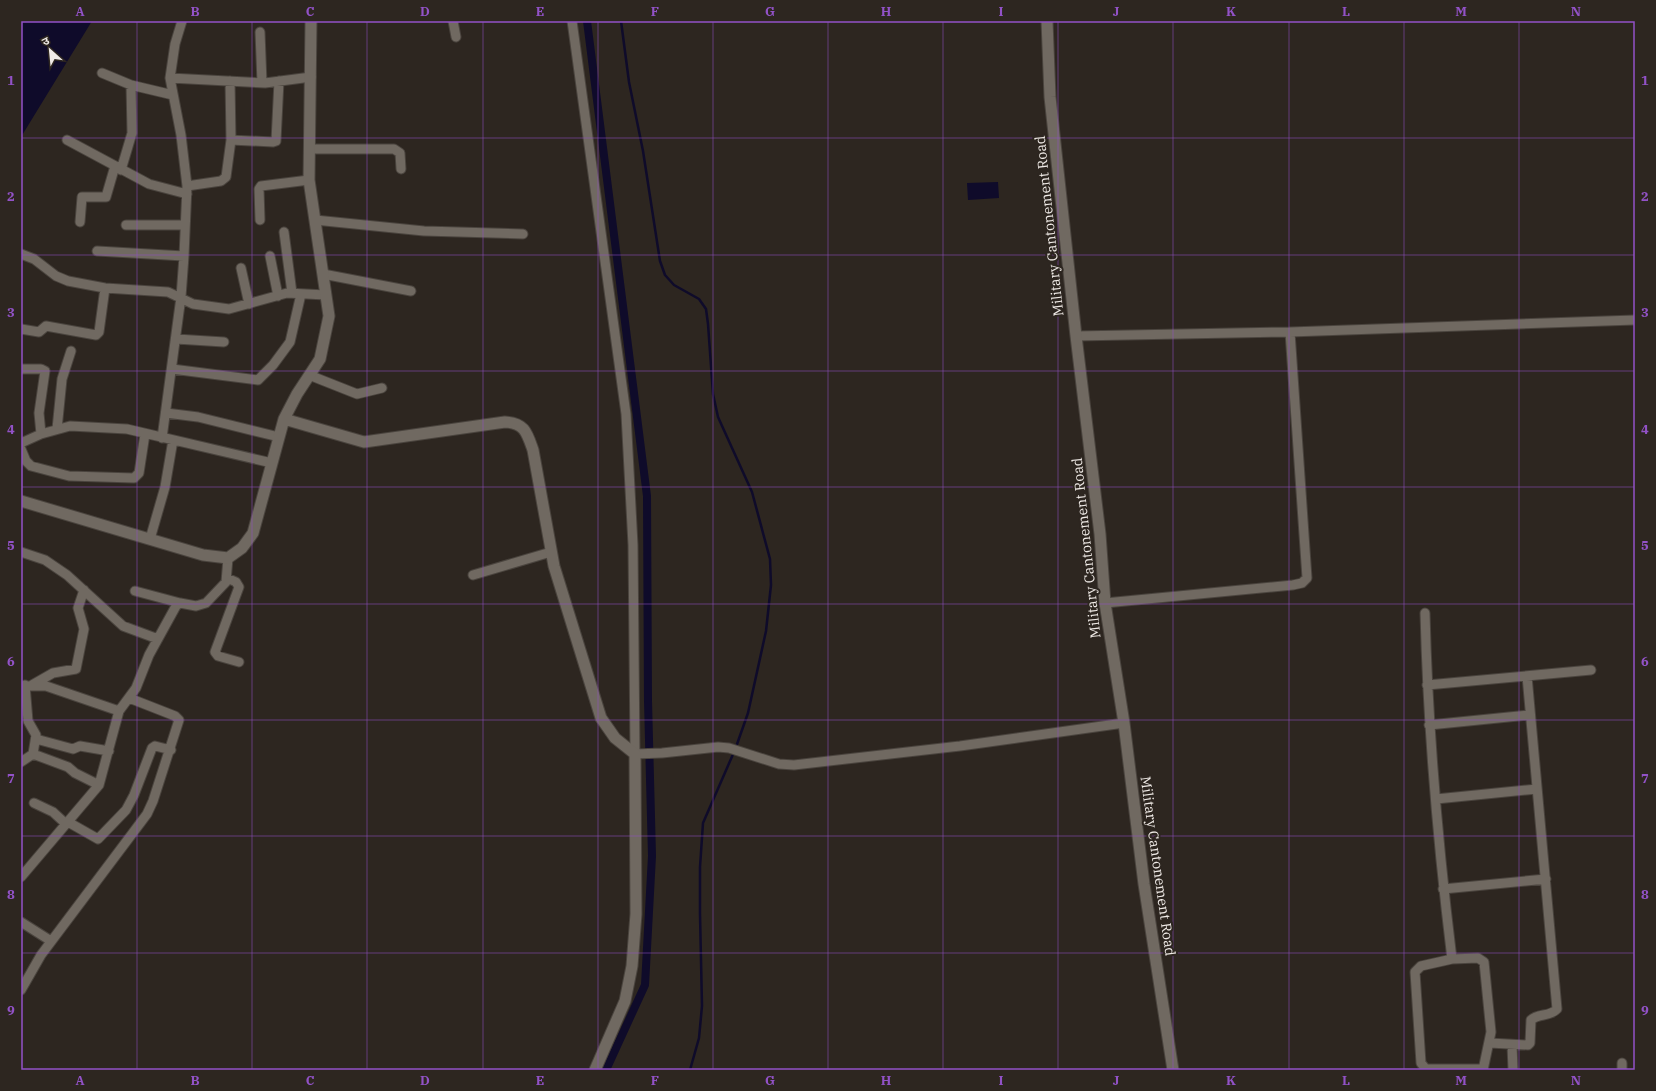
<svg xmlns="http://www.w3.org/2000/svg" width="1656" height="1091" font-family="'IBM Plex Serif','Noto Sans Devanagari',serif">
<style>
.water{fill:#0f0b2a}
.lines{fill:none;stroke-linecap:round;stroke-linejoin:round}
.stream{stroke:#0f0b2a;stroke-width:2.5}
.canal{stroke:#0f0b2a;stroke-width:8}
.minor-casing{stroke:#4a443e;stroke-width:11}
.tertiary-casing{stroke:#4a443e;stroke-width:13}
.secondary-casing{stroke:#4a443e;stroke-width:13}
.minor{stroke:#706961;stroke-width:9}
.tertiary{stroke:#706961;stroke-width:11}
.secondary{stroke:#706961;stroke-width:11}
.grid{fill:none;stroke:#9252c7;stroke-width:1;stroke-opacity:0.55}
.labels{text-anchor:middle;stroke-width:4;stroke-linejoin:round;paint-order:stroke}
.street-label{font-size:14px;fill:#f0ebe7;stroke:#2d2620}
.neatline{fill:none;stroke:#9252c7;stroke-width:1.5}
.grid-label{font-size:13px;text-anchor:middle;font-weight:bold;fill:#9252c7}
</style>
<rect width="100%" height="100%" fill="#2d2620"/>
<path class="water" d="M 21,21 L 92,21 L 21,137 Z
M 998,182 L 999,198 L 968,200 L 967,183 Z"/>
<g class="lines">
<path class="stream" d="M 621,21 L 629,82 L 643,151 L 660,261 L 665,275 L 674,285 L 699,299 L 706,309 L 708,324 L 713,394 L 718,417 L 752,492 L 770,559 L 771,585 L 766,631 L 748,713 L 736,747
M 690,1070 L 699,1038 L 702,1006 L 700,914 L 700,867 L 703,823 L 734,752"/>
<path class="canal" d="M 587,21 L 647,496 L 648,701 L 652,856 L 645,985 L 606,1070"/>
<g class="minor-casing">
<path id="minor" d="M 453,21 L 456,37
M 572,21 L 626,414 L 633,545 L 635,754 L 662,753 L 718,747 L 729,748 L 779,764 L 794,765 L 960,746 L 1124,723
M 260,32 L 262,83
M 102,73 L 131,85 L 173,95
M 170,78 L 265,83 L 311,77
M 67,140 L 149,184 L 187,194
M 231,140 L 273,142 L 276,141 L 279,81
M 309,149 L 394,149 L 400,153 L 401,169
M 121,170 L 132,133 L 131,85
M 187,186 L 221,181 L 226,177 L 231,140 L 230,81
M 260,220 L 259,189 L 261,186 L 309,180
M 315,220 L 424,231 L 523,234
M 80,222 L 82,197 L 106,197 L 115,166
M 126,225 L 185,225
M 284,232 L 292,293
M 97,251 L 184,256
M 21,254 L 34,259 L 56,276 L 68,281 L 105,288 L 168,292 L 193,304 L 229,309 L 287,293 L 326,295
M 270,256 L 278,296
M 241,268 L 249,304
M 323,274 L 411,291
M 21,329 L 39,332 L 46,326 L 96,335 L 99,332 L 105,288
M 1076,336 L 1290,332 L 1635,320
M 176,339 L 224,342
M 21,369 L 41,369 L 45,371 L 39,413 L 41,434
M 172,369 L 258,380 L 273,365 L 290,342 L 301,294
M 309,375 L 357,394 L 382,388
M 166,413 L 198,417 L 279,437
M 57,429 L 62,379 L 71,351
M 162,438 L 181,297 L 184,256 L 187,186 L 181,135 L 170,78 L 175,44 L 182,21
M 21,443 L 41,434 L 70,426 L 127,429 L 272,463
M 21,449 L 26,461 L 31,466 L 69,476 L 134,478 L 139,473 L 145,434
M 150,539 L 165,487 L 173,440
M 21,552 L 45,560 L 67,575 L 123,626 L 158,639
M 473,575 L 551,552
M 227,578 L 236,582 L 239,587 L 215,652 L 218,656 L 239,662
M 135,591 L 180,603 L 196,606 L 206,603 L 226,582 L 228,558
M 1105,603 L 1293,585 L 1302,583 L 1307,578 L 1290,332
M 1425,613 C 1428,729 1438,845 1452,959 L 1478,958 L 1484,962 L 1491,1032 L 1483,1070
M 25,685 L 28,721 L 36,735 L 33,754
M 32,685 L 53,673 L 76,669 L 84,629 L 78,608 L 84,590
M 1427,685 L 1591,670
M 21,686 L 46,686 L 119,711
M 1429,725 L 1529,715
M 36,739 L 73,749 L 80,746 L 109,751
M 21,762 L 33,754 L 68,767 L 75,773 L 99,785
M 1436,799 L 1537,789
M 34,803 L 53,812 L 66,824
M 68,822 L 98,839 L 126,810 L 134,795 L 152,748 L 155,746 L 171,750
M 21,877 L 99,785 L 119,711 L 136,688 L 149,655 L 176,606 L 180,603
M 1443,889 L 1546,879
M 21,922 L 51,941
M 1452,959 L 1421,966 L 1415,972 L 1421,1063 L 1425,1068 L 1428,1069 L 1483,1069
M 21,990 L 41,955 L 147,814 L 153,801 L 179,720 L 175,716 L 129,698
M 1490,1043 L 1528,1045 L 1530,1043 L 1531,1020 C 1538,1013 1550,1017 1557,1009 L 1527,676
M 1512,1045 L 1513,1070
M 1622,1063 L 1622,1070"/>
</g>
<g class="tertiary-casing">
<path id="tertiary" d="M 1047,21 L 1050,97 L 1076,336 L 1100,534 L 1105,603 L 1124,723 L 1144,884 L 1173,1070"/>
</g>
<g class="secondary-casing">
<path id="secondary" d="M 284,419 L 364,442 L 505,422 C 525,423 527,433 533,450 L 554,566 L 601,718 L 615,738 L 635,754 L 636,914 L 632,966 L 625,1001 L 595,1070
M 21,501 L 203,555 L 228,558 L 242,548 L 253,533 L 284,419 L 297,394 L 320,359 L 329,316 L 309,180 L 311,21"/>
</g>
<use href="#minor" class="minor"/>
<use href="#tertiary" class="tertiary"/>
<use href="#secondary" class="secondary"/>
</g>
<path class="grid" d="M 137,21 L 137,1070M 252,21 L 252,1070M 367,21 L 367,1070M 483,21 L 483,1070M 598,21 L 598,1070M 713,21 L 713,1070M 828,21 L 828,1070M 943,21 L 943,1070M 1058,21 L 1058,1070M 1173,21 L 1173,1070M 1289,21 L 1289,1070M 1404,21 L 1404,1070M 1519,21 L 1519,1070M 21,138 L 1635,138M 21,255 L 1635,255M 21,371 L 1635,371M 21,487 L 1635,487M 21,604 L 1635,604M 21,720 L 1635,720M 21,836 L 1635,836M 21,953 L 1635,953"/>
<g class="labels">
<g class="street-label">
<text transform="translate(1049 226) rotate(-96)" y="5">Military Cantonement Road</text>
<text transform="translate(1086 548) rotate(-96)" y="5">Military Cantonement Road</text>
<text transform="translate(1158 866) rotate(82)" y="5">Military Cantonement Road</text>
</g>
</g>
<rect width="1656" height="1091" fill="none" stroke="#2d2620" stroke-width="44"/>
<g transform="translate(50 50) rotate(333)" stroke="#2d2620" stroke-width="3" paint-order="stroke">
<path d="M0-3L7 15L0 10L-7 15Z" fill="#f0ebe7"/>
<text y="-6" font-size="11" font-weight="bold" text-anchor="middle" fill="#f0ebe7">उ</text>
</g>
<rect x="22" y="22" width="1612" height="1047" class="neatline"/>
<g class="grid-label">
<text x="80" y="16">A</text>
<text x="195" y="16">B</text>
<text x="310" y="16">C</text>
<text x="425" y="16">D</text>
<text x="540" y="16">E</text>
<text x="655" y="16">F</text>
<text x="770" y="16">G</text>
<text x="886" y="16">H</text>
<text x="1001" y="16">I</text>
<text x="1116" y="16">J</text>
<text x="1231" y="16">K</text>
<text x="1346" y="16">L</text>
<text x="1461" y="16">M</text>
<text x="1576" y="16">N</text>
<text x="11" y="85">1</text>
<text x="1645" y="85">1</text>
<text x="11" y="201">2</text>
<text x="1645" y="201">2</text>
<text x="11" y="317">3</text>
<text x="1645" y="317">3</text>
<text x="11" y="434">4</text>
<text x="1645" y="434">4</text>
<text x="11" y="550">5</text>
<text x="1645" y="550">5</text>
<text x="11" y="666">6</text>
<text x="1645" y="666">6</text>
<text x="11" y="783">7</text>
<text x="1645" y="783">7</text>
<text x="11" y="899">8</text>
<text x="1645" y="899">8</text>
<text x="11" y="1015">9</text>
<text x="1645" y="1015">9</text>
<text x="80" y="1085">A</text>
<text x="195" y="1085">B</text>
<text x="310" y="1085">C</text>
<text x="425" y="1085">D</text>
<text x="540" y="1085">E</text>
<text x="655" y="1085">F</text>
<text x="770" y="1085">G</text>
<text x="886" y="1085">H</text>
<text x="1001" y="1085">I</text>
<text x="1116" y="1085">J</text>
<text x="1231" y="1085">K</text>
<text x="1346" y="1085">L</text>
<text x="1461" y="1085">M</text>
<text x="1576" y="1085">N</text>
</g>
</svg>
